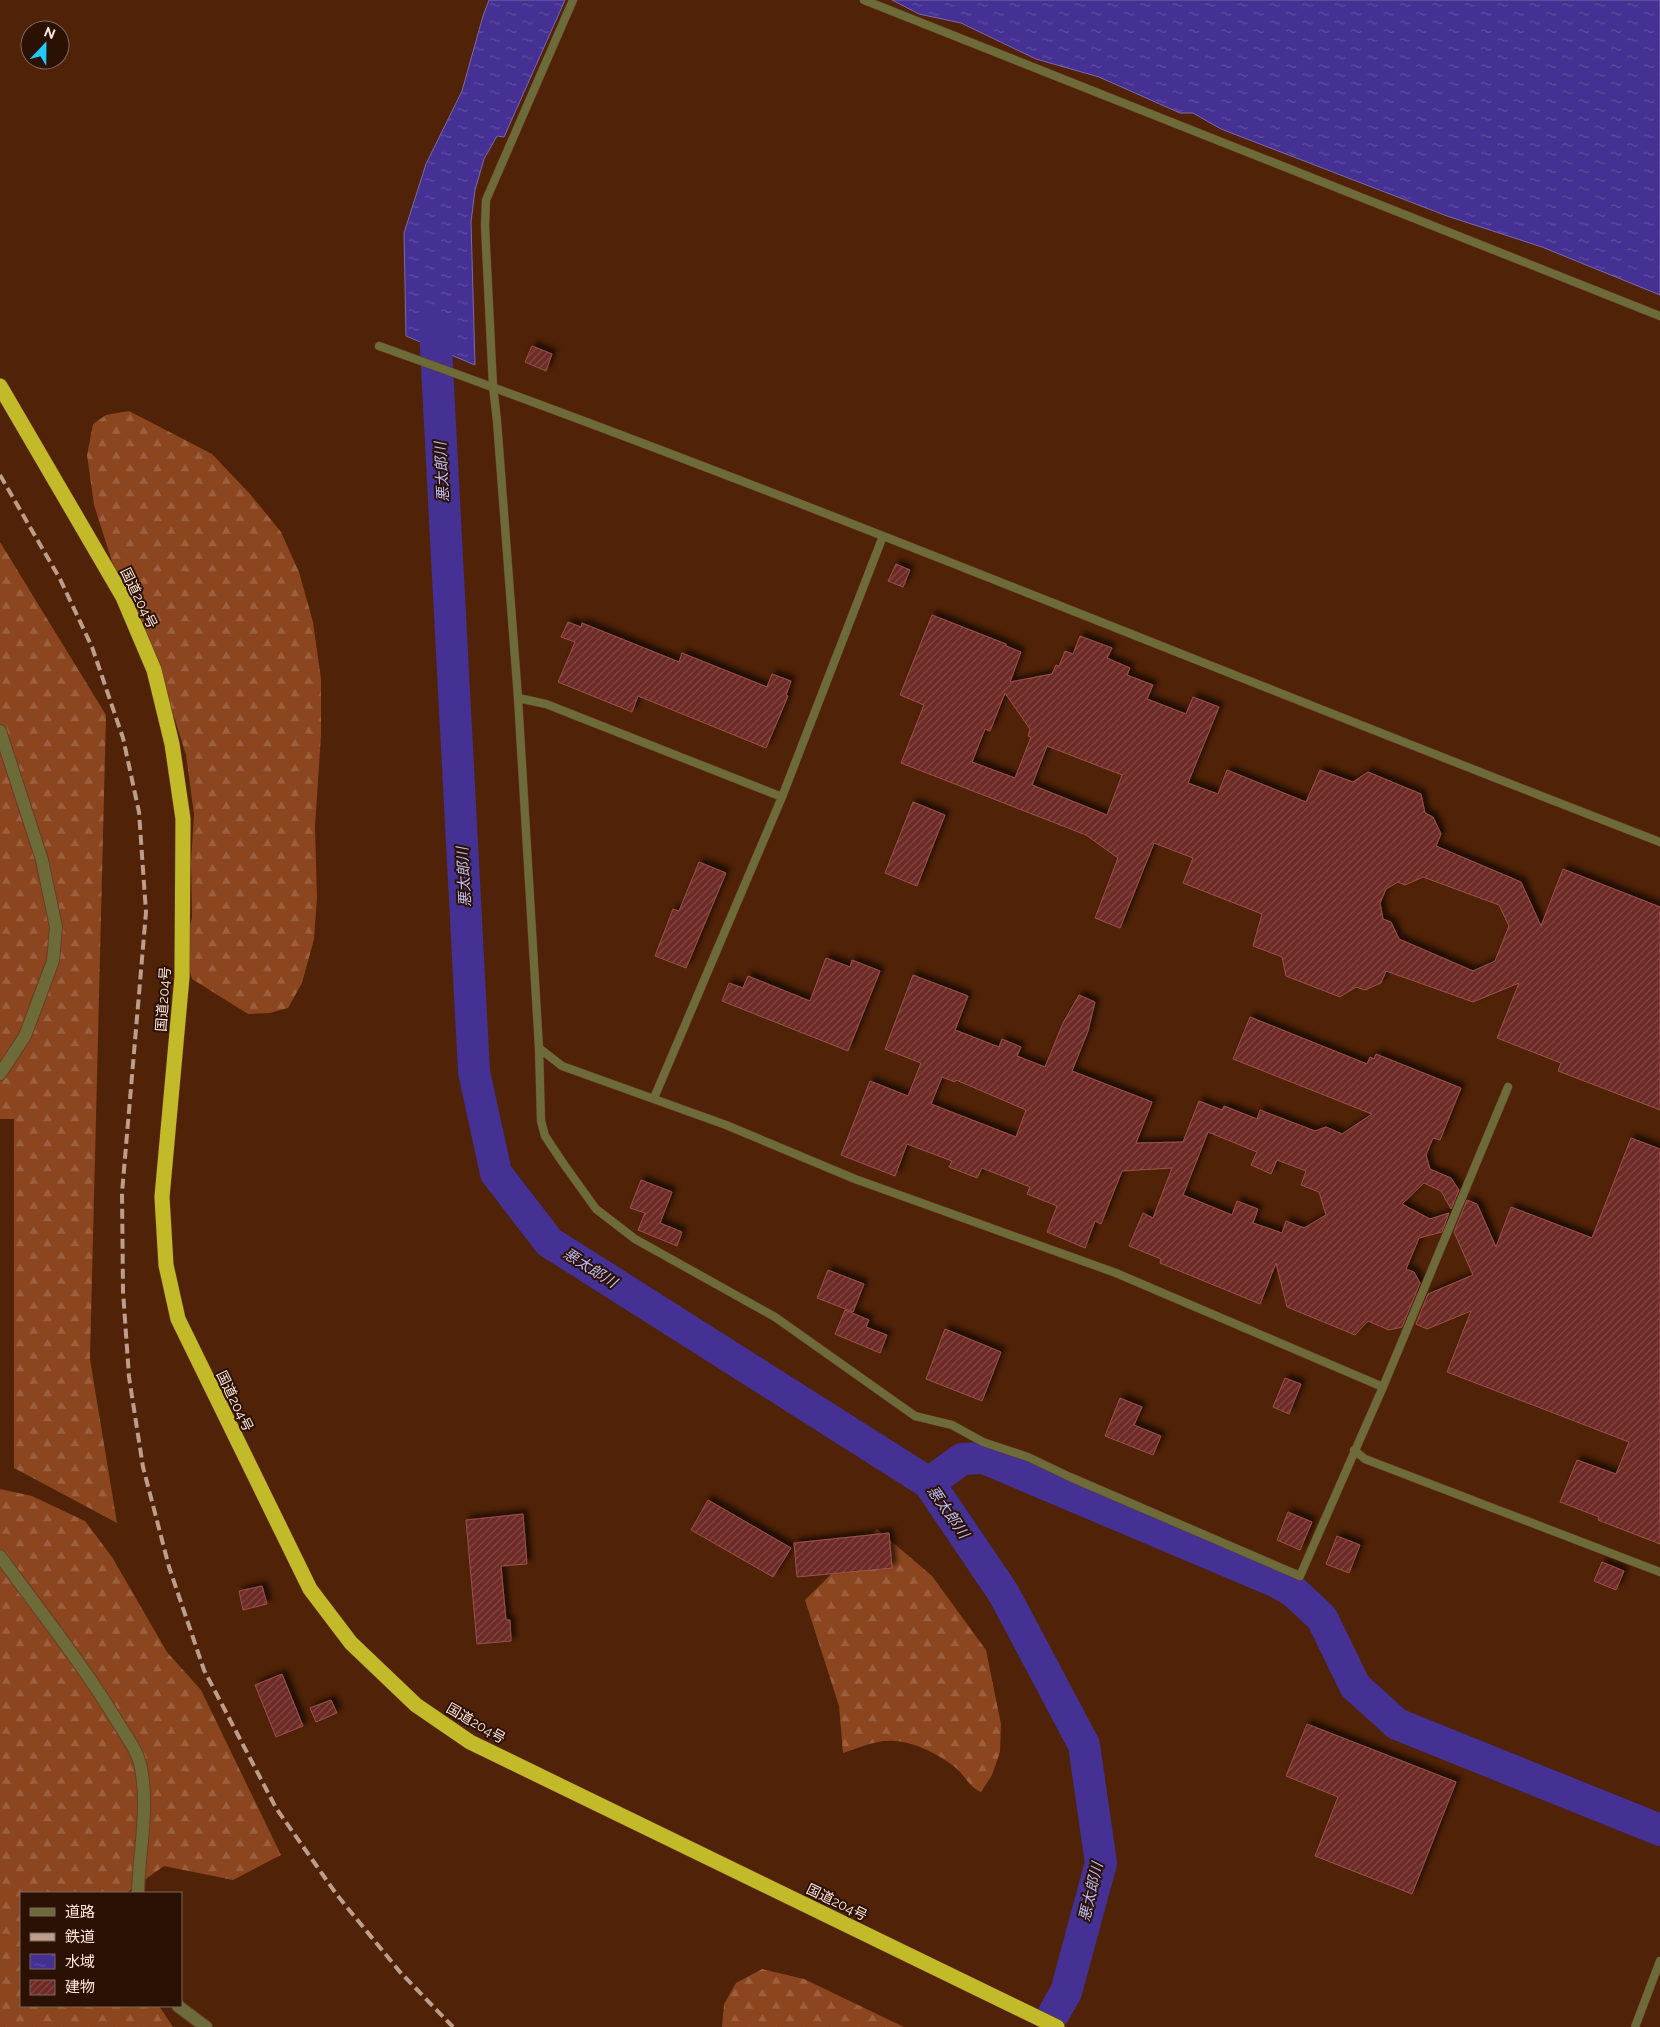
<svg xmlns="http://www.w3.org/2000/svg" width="1660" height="2027" font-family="Raleway,'Noto Sans JP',sans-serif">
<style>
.forest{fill:url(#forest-firs)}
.water{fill:url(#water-ripples);stroke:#7c68aa}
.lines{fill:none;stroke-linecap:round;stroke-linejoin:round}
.river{stroke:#453194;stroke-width:32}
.building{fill:url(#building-hatch);stroke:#9b524b;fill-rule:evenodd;filter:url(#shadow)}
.lane-casing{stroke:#683e25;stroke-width:9}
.street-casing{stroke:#683e25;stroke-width:14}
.highway-casing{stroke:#683e25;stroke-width:16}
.lane{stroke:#6e6b3a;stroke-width:8}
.street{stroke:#6e6b3a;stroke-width:12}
.highway{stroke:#c2ba29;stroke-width:15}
.rail{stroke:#bd9d8c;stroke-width:4;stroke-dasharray:10 5;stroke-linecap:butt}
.labels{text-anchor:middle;stroke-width:4;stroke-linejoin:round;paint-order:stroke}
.street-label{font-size:14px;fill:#fee7dc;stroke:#2b1104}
.water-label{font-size:15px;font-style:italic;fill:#bcbbef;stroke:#2b1104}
</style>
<defs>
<pattern id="forest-firs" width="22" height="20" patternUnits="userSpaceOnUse" patternTransform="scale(1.25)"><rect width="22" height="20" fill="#8b451f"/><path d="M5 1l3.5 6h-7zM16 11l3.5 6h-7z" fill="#9c603f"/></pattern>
<pattern id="water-ripples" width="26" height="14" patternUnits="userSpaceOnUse" patternTransform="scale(1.25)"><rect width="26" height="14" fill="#453194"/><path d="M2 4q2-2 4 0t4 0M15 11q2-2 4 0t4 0" fill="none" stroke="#614fa2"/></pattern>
<pattern id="building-hatch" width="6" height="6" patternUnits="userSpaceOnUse" patternTransform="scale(1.25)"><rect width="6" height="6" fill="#6e2a26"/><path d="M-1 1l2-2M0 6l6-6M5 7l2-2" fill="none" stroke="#844945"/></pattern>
<filter id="shadow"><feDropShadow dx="4.5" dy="-4.5" stdDeviation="2.5" flood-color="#0009"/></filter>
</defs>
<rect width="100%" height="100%" fill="#502207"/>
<path class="forest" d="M 129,411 L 212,454 L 250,494 L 281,532 L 299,572 L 313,622 L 321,679 L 321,736 L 315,826 L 317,898 L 314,939 L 302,983 L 288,1008 L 270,1013 L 248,1014 L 192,979 L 184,950 L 192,918 L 191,861 L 194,814 L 186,755 L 175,720 L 130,618 L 94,505 L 87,455 L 93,424 L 106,415 Z
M 0,542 L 106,715 L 90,1359 L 117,1523 L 14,1468 L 14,1119 L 0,1119 Z
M 0,1489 L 32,1496 L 85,1521 L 112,1557 L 167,1652 L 201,1690 L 281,1855 L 233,1880 L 164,1866 L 126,1893 L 21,1893 L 21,2006 L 159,2006 L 173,2027 L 0,2027 Z
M 877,1529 L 932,1576 L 986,1650 L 1001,1724 L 1000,1752 L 992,1775 L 981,1792 C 970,1788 966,1777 957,1769 C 943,1756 914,1742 895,1741 C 878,1739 858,1748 843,1753 L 839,1706 L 805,1600 Z
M 762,1969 L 804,1979 L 904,2027 L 722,2027 L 724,2004 L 736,1983 Z"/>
<path class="water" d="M 489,0 L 565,0 L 504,137 L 497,136 L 484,159 L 475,190 L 471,222 L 475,365 L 406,336 L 404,233 L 426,164 L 462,91 L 483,16 Z
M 892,0 L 1660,0 L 1660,295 L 1542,247 L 1447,216 L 1221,129 L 1193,113 L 1180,113 L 1099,77 L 1036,59 L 961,23 L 919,14 Z"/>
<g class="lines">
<path class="river" d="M 435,329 L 474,1072 L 496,1173 L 549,1242 L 929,1483 L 1004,1594 L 1084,1745 L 1101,1863 L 1066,1992 L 1054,2013
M 929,1483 L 962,1459 L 984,1458 L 1277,1582 L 1293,1591 L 1322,1618 L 1355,1686 L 1397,1724 L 1660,1830"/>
</g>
<path class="building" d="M 532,346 L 552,354 L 546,371 L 525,362 Z
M 896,564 L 910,570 L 903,587 L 888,581 Z
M 932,615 L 1006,644 L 1006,646 L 1021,652 L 1010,682 L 1052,674 L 1056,665 L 1059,666 L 1065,651 L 1073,654 L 1080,636 L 1112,648 L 1107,658 L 1130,668 L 1127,675 L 1153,685 L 1147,699 L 1186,714 L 1193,697 L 1219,707 L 1188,783 L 1218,794 L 1227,770 L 1306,802 L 1320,770 L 1353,782 L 1368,772 L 1421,794 L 1425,813 L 1433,817 L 1441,834 L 1436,846 L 1521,882 L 1541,926 L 1563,869 L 1660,907 L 1660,1110 L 1558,1071 L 1561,1063 L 1497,1038 L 1519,983 L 1473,1002 L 1386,971 L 1381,983 L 1365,990 L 1356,987 L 1340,997 L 1286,976 L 1282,957 L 1253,946 L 1262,914 L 1183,883 L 1193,858 L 1154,843 L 1120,928 L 1095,918 L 1118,858 L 1086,835 L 901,763 L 924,705 L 900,695 ZM 1005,693 L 1030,729 L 1028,736 L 1031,737 L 1015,778 L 972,762 L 985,729 L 990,731 ZM 1047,746 L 1122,775 L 1107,815 L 1032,785 ZM 1423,877 L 1499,905 L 1509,926 L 1495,961 L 1473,971 L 1399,939 L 1391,922 L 1383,919 L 1380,903 L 1386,889 L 1398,882 L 1405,885 Z
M 568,622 L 581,627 L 582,623 L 679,662 L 682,653 L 767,687 L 772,674 L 791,681 L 786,695 L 788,696 L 766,748 L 638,696 L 632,712 L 558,682 L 575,642 L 561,637 Z
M 913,802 L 945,815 L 917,886 L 885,873 Z
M 699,862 L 726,873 L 686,968 L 655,956 L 673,909 L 679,911 Z
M 826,958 L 850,967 L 852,960 L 880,971 L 848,1051 L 722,1001 L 729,983 L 743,988 L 748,976 L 810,1001 Z
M 913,975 L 968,996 L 955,1030 L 999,1047 L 1002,1039 L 1021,1047 L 1017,1056 L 1045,1067 L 1063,1023 L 1079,995 L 1095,1002 L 1088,1031 L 1072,1071 L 1152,1102 L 1136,1143 L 1183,1142 L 1199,1101 L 1222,1110 L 1224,1106 L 1257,1119 L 1260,1110 L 1315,1131 L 1326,1127 L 1342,1134 L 1372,1114 L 1233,1059 L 1250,1017 L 1367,1064 L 1370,1057 L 1374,1059 L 1376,1054 L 1461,1088 L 1440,1140 L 1433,1138 L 1426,1155 L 1430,1169 L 1451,1178 L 1459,1190 L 1451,1209 L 1441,1191 L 1424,1183 L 1402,1204 L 1430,1219 L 1449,1213 L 1442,1232 L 1419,1238 L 1406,1269 L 1414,1272 L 1420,1283 L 1402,1327 L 1389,1330 L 1368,1321 L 1355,1335 L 1287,1307 L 1276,1263 L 1260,1304 L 1160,1263 L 1161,1259 L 1129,1246 L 1143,1213 L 1153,1218 L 1172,1168 L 1122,1171 L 1101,1224 L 1095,1221 L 1085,1248 L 1047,1232 L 1057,1206 L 1027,1194 L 1030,1187 L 982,1168 L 977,1178 L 949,1167 L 952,1161 L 907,1144 L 895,1176 L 841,1155 L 870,1081 L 908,1096 L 921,1063 L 885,1049 ZM 942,1077 L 955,1082 L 956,1080 L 1026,1110 L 1016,1137 L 931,1104 ZM 1208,1132 L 1257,1152 L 1251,1165 L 1271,1174 L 1277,1160 L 1306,1171 L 1301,1185 L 1319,1192 L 1326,1215 L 1304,1228 L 1286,1221 L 1282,1233 L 1253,1223 L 1258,1209 L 1237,1201 L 1232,1215 L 1183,1195 Z
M 1631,1138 L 1660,1149 L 1660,1544 L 1598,1520 L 1599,1517 L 1560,1502 L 1577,1460 L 1616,1474 L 1629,1442 L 1447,1372 L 1471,1311 L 1427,1329 L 1416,1324 L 1428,1294 L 1473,1275 L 1454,1232 L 1467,1200 L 1477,1204 L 1496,1247 L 1511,1207 L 1592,1238 Z
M 641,1180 L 672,1192 L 660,1223 L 682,1232 L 677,1246 L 638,1230 L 645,1213 L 630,1208 Z
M 828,1270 L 864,1284 L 853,1312 L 817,1298 Z
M 845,1310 L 869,1320 L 866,1327 L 887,1335 L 880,1353 L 835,1334 Z
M 945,1329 L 1001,1352 L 982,1401 L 926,1379 Z
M 1285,1378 L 1301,1384 L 1289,1414 L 1273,1407 Z
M 1120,1398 L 1142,1407 L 1134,1425 L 1161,1436 L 1153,1455 L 1105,1436 Z
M 708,1500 L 791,1548 L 773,1577 L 691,1530 Z
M 1288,1512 L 1312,1522 L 1300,1550 L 1277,1540 Z
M 523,1514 L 527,1564 L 501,1566 L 506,1620 L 510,1620 L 511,1641 L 477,1644 L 466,1520 Z
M 889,1533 L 892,1568 L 797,1577 L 794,1543 Z
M 1337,1536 L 1360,1545 L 1349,1573 L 1326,1564 Z
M 1602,1562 L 1624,1571 L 1616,1590 L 1594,1581 Z
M 262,1586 L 267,1604 L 243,1610 L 239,1591 Z
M 282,1674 L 303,1726 L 276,1737 L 255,1685 Z
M 331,1700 L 337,1713 L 316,1722 L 310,1708 Z
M 1307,1724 L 1456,1782 L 1412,1894 L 1315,1856 L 1338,1797 L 1286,1776 Z"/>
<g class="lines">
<g class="lane-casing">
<path id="lane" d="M 573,0 L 486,200 L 485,226 L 493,386 L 497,421 L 518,698 L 539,1048 L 541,1121 L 545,1136 L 563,1163 L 596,1209 L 635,1239 L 775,1317 L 915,1416 L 952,1425 L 983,1442 L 1028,1457 L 1070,1477 L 1300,1576 L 1383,1387 L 1508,1087
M 864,0 L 1660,316
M 379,346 C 810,500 1233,678 1660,842
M 518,698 L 546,704 L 782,797
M 539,1048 L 562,1066 L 726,1125 L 855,1179 L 1116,1273 L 1383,1387
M 654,1098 L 782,797 L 883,536
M 1354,1450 L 1365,1459 L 1660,1572
M 1635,2027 L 1660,1961"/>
</g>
<g class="street-casing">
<path id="street" d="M 0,731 L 42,860 L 56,927 L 53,961 L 25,1036 L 0,1074
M 0,1556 C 39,1610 82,1663 117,1721 C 126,1736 138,1751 141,1768 C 149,1810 139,1851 138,1893
M 178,2006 L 206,2027"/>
</g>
<g class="highway-casing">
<path id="highway" d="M 0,386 L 123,597 L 154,670 L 172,744 L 183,819 L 182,977 L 162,1197 L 166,1265 L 178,1319 L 310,1589 L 351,1643 L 416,1705 L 470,1742 L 1057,2027"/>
</g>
<use href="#lane" class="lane"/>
<use href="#street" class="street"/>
<use href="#highway" class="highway"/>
<path class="rail" d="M 0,475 L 60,579 L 92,647 L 123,738 L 139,812 L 146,912 L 122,1193 L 123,1291 L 129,1377 L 143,1467 L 169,1567 L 204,1670 L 276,1808 L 337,1895 L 400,1972 L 453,2027"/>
</g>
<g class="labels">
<g class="street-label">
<text transform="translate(139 598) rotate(64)" y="5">国道204号</text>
<text transform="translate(163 999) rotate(-86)" y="5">国道204号</text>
<text transform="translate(235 1401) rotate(64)" y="5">国道204号</text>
<text transform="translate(476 1723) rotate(30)" y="5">国道204号</text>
<text transform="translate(837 1902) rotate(26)" y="5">国道204号</text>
</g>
<g class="water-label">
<text transform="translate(442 472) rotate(-93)" y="5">悪太郎川</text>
<text transform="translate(464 877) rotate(-93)" y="5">悪太郎川</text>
<text transform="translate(590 1268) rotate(32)" y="5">悪太郎川</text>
<text transform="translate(948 1512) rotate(55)" y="5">悪太郎川</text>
<text transform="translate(1091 1892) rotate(-77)" y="5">悪太郎川</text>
</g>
</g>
<rect x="20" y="1892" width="162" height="115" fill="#2b1104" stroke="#7f675a"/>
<rect x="30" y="1908" width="25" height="8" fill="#6e6b3a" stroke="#7f675a"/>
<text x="65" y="1917" font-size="15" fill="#fee7dc">道路</text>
<rect x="30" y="1933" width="25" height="8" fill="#bd9d8c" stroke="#7f675a"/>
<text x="65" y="1942" font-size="15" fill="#fee7dc">鉄道</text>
<rect x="30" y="1954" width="25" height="15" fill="url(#water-ripples)" stroke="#7f675a"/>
<text x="65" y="1967" font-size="15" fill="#fee7dc">水域</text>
<rect x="30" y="1980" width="25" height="15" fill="url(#building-hatch)" stroke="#7f675a"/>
<text x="65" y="1992" font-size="15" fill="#fee7dc">建物</text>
<g transform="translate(45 45) rotate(22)"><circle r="24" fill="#2b1104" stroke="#7f675a"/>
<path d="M0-4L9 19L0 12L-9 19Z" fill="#21c9fd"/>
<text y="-8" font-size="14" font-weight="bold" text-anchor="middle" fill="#fee7dc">N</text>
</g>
</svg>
